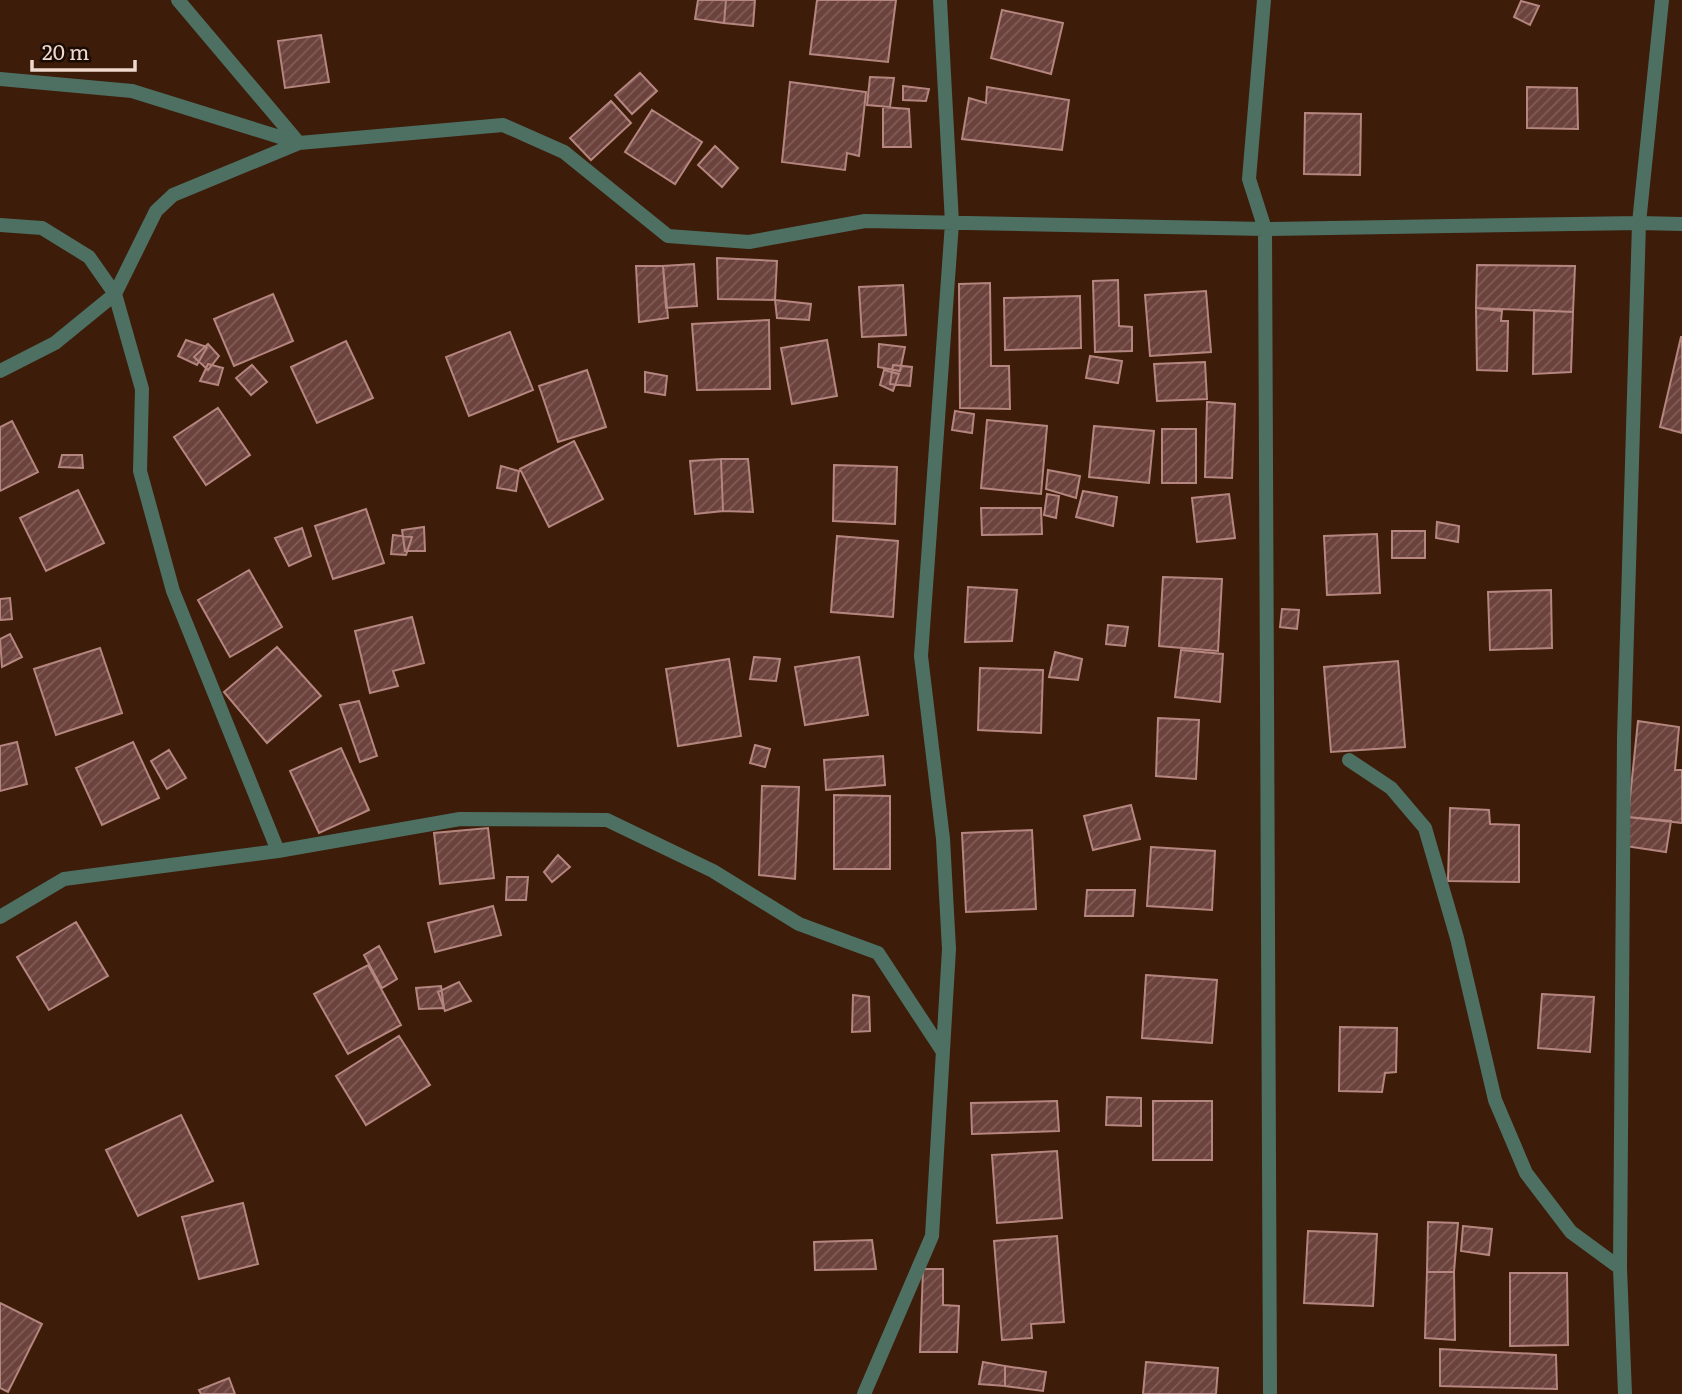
<svg xmlns="http://www.w3.org/2000/svg" width="1682" height="1394" font-family="Literata,serif">
<style>
.building{fill:url(#building-hatch);stroke:#b5867f;stroke-width:2}
.lines{fill:none;stroke-linecap:round;stroke-linejoin:round}
.minor{stroke:#4d7063;stroke-width:14}
</style>
<defs>
<pattern id="building-hatch" width="6" height="6" patternUnits="userSpaceOnUse" patternTransform="scale(1.75)"><rect width="6" height="6" fill="#6c423d"/><path d="M-1 1l2-2M0 6l6-6M5 7l2-2" fill="none" stroke="#815d58"/></pattern>
</defs>
<rect width="100%" height="100%" fill="#3d1c09"/>
<path class="building" d="M 698,0 L 726,0 L 724,23 L 695,19 Z
M 726,0 L 755,0 L 753,26 L 724,23 Z
M 817,0 L 896,0 L 888,62 L 810,54 Z
M 1521,1 L 1539,6 L 1530,25 L 1514,17 Z
M 1002,10 L 1063,23 L 1051,74 L 991,58 Z
M 321,35 L 329,82 L 285,88 L 278,41 Z
M 640,73 L 657,91 L 632,114 L 615,95 Z
M 870,77 L 894,78 L 890,107 L 867,105 Z
M 790,82 L 866,92 L 859,156 L 847,153 L 845,170 L 782,162 Z
M 903,86 L 929,89 L 926,101 L 903,100 Z
M 987,87 L 1069,100 L 1062,150 L 962,139 L 969,98 L 986,103 Z
M 1527,87 L 1577,88 L 1578,129 L 1527,128 Z
M 611,101 L 631,123 L 591,160 L 570,138 Z
M 883,107 L 909,109 L 911,147 L 883,147 Z
M 652,110 L 702,142 L 675,184 L 625,152 Z
M 1305,113 L 1361,114 L 1360,175 L 1304,174 Z
M 715,146 L 738,168 L 722,187 L 698,165 Z
M 717,258 L 777,261 L 775,300 L 718,299 Z
M 694,264 L 697,306 L 666,308 L 663,266 Z
M 1477,265 L 1575,266 L 1573,312 L 1476,308 Z
M 636,266 L 663,266 L 668,318 L 639,322 Z
M 1118,280 L 1119,326 L 1132,327 L 1132,351 L 1095,352 L 1093,281 Z
M 990,283 L 991,366 L 1009,366 L 1010,409 L 960,408 L 959,284 Z
M 903,285 L 906,335 L 862,337 L 859,287 Z
M 1206,291 L 1211,352 L 1150,356 L 1145,295 Z
M 273,294 L 293,341 L 234,366 L 214,319 Z
M 1080,296 L 1081,348 L 1005,350 L 1004,298 Z
M 775,300 L 811,304 L 809,320 L 777,318 Z
M 1476,308 L 1502,311 L 1501,321 L 1508,321 L 1507,371 L 1477,370 Z
M 1534,310 L 1573,312 L 1571,372 L 1533,374 Z
M 769,320 L 770,389 L 697,390 L 692,324 Z
M 510,332 L 533,390 L 469,416 L 446,357 Z
M 1681,337 L 1682,337 L 1682,433 L 1660,427 Z
M 186,340 L 207,347 L 197,365 L 178,356 Z
M 827,340 L 837,396 L 792,404 L 781,348 Z
M 346,341 L 373,398 L 317,423 L 291,367 Z
M 208,344 L 219,356 L 208,370 L 194,357 Z
M 879,344 L 905,347 L 900,371 L 878,367 Z
M 1090,356 L 1122,361 L 1118,383 L 1086,378 Z
M 1205,362 L 1207,399 L 1157,401 L 1154,364 Z
M 208,364 L 223,368 L 218,385 L 200,381 Z
M 252,365 L 267,382 L 251,395 L 236,378 Z
M 893,365 L 912,367 L 910,386 L 890,384 Z
M 587,370 L 606,427 L 558,442 L 539,386 Z
M 884,370 L 899,374 L 893,391 L 880,385 Z
M 645,372 L 667,376 L 665,395 L 645,392 Z
M 1207,402 L 1235,404 L 1232,478 L 1205,477 Z
M 218,408 L 250,455 L 206,485 L 174,437 Z
M 955,411 L 974,414 L 972,433 L 952,430 Z
M 987,420 L 1047,426 L 1041,494 L 981,488 Z
M 12,421 L 38,472 L 0,491 L 0,427 Z
M 1094,426 L 1154,431 L 1149,483 L 1089,477 Z
M 1162,429 L 1196,429 L 1196,483 L 1162,483 Z
M 574,441 L 603,499 L 549,527 L 520,469 Z
M 62,455 L 82,455 L 83,468 L 59,467 Z
M 721,459 L 723,511 L 695,514 L 690,461 Z
M 721,459 L 748,459 L 753,512 L 723,511 Z
M 834,465 L 897,467 L 895,524 L 833,521 Z
M 501,466 L 519,471 L 516,491 L 497,488 Z
M 1048,470 L 1080,476 L 1076,498 L 1046,489 Z
M 78,490 L 104,543 L 46,571 L 20,518 Z
M 1083,491 L 1117,497 L 1113,526 L 1076,517 Z
M 1047,494 L 1059,496 L 1056,518 L 1044,515 Z
M 1229,494 L 1235,538 L 1197,542 L 1192,498 Z
M 981,508 L 1041,508 L 1042,534 L 982,535 Z
M 366,509 L 384,563 L 333,579 L 315,526 Z
M 1437,522 L 1459,526 L 1458,542 L 1436,538 Z
M 424,527 L 425,551 L 405,551 L 402,530 Z
M 302,528 L 311,556 L 289,566 L 275,538 Z
M 1392,531 L 1425,531 L 1425,558 L 1392,558 Z
M 1377,534 L 1380,593 L 1327,595 L 1324,536 Z
M 393,535 L 412,537 L 406,555 L 391,554 Z
M 837,536 L 898,541 L 893,617 L 831,612 Z
M 249,570 L 282,627 L 230,657 L 198,600 Z
M 1163,577 L 1222,579 L 1218,651 L 1159,646 Z
M 968,587 L 1017,590 L 1012,641 L 965,642 Z
M 1551,590 L 1552,648 L 1490,650 L 1488,592 Z
M 10,598 L 12,619 L 0,620 L 0,599 Z
M 1282,609 L 1299,610 L 1297,629 L 1280,627 Z
M 412,617 L 424,663 L 393,671 L 398,686 L 370,693 L 355,631 Z
M 1108,625 L 1128,627 L 1125,646 L 1106,644 Z
M 10,634 L 22,657 L 2,667 L 0,639 Z
M 277,647 L 321,696 L 267,743 L 224,692 Z
M 100,648 L 122,713 L 56,735 L 34,669 Z
M 1181,650 L 1223,654 L 1220,702 L 1175,697 Z
M 1055,652 L 1082,659 L 1078,680 L 1049,677 Z
M 754,657 L 780,659 L 776,681 L 750,679 Z
M 859,657 L 868,715 L 805,725 L 795,667 Z
M 729,659 L 741,736 L 678,746 L 666,669 Z
M 1398,661 L 1405,747 L 1331,752 L 1324,667 Z
M 980,668 L 1043,670 L 1041,733 L 978,730 Z
M 359,701 L 377,756 L 360,762 L 340,705 Z
M 1158,718 L 1199,720 L 1196,779 L 1156,776 Z
M 1638,721 L 1679,727 L 1675,770 L 1682,770 L 1682,823 L 1628,817 Z
M 17,742 L 27,784 L 0,791 L 0,746 Z
M 133,742 L 159,798 L 102,825 L 76,768 Z
M 755,745 L 770,749 L 765,767 L 750,763 Z
M 341,748 L 369,810 L 319,833 L 290,771 Z
M 169,750 L 186,778 L 167,789 L 151,761 Z
M 883,756 L 885,785 L 826,790 L 824,760 Z
M 762,786 L 799,787 L 795,879 L 759,875 Z
M 834,795 L 890,796 L 890,869 L 834,869 Z
M 1131,805 L 1140,839 L 1093,850 L 1084,816 Z
M 1450,808 L 1489,810 L 1490,824 L 1519,825 L 1519,882 L 1448,881 Z
M 1628,817 L 1671,821 L 1666,852 L 1625,846 Z
M 488,828 L 494,878 L 440,884 L 434,833 Z
M 1032,830 L 1036,909 L 966,912 L 962,833 Z
M 1151,847 L 1215,851 L 1212,910 L 1147,906 Z
M 558,855 L 570,867 L 552,882 L 544,872 Z
M 507,877 L 528,877 L 526,900 L 506,900 Z
M 1087,890 L 1135,890 L 1133,916 L 1085,916 Z
M 493,906 L 501,935 L 435,952 L 428,923 Z
M 76,922 L 108,976 L 49,1010 L 17,957 Z
M 379,946 L 397,979 L 382,988 L 364,955 Z
M 368,965 L 401,1025 L 348,1054 L 314,994 Z
M 1146,975 L 1217,980 L 1212,1043 L 1142,1038 Z
M 459,982 L 471,1001 L 445,1011 L 438,992 Z
M 441,986 L 444,1008 L 419,1009 L 416,988 Z
M 1542,994 L 1594,997 L 1590,1052 L 1538,1048 Z
M 853,995 L 869,997 L 870,1031 L 852,1032 Z
M 1340,1027 L 1397,1028 L 1396,1072 L 1385,1073 L 1382,1092 L 1339,1091 Z
M 399,1036 L 430,1085 L 366,1125 L 336,1076 Z
M 1107,1097 L 1141,1098 L 1141,1126 L 1106,1125 Z
M 1057,1101 L 1059,1131 L 972,1134 L 971,1103 Z
M 1153,1101 L 1212,1101 L 1212,1160 L 1153,1160 Z
M 181,1115 L 213,1181 L 138,1216 L 106,1150 Z
M 1057,1151 L 1062,1218 L 997,1223 L 992,1155 Z
M 243,1203 L 258,1264 L 199,1279 L 182,1217 Z
M 1428,1222 L 1458,1223 L 1454,1272 L 1427,1272 Z
M 1463,1226 L 1492,1229 L 1489,1255 L 1461,1251 Z
M 1308,1231 L 1377,1234 L 1373,1306 L 1304,1303 Z
M 1057,1236 L 1064,1322 L 1031,1324 L 1032,1338 L 1002,1340 L 994,1241 Z
M 872,1240 L 876,1269 L 815,1270 L 814,1242 Z
M 923,1269 L 943,1269 L 943,1305 L 959,1306 L 957,1352 L 920,1352 Z
M 1427,1272 L 1454,1272 L 1455,1340 L 1425,1338 Z
M 1510,1273 L 1567,1273 L 1568,1345 L 1510,1346 Z
M 0,1303 L 42,1324 L 8,1392 L 0,1388 Z
M 1440,1349 L 1556,1355 L 1557,1389 L 1440,1386 Z
M 983,1362 L 1005,1366 L 1005,1386 L 979,1384 Z
M 1146,1362 L 1218,1368 L 1216,1394 L 1143,1394 Z
M 1005,1366 L 1046,1372 L 1043,1391 L 1005,1386 Z
M 229,1378 L 235,1394 L 201,1394 L 199,1390 Z"/>
<g class="lines">
<path class="minor" d="M 178,0 L 298,142
M 1264,0 L 1249,179 L 1265,229 L 1270,1394
M 0,79 L 132,91 L 299,143
M 0,225 L 42,228 L 89,257 L 115,294 L 142,389 L 140,471 L 173,591 L 278,851
M 0,371 L 55,343 L 115,294 L 156,211 L 173,195 L 299,143 L 503,125 L 564,152 L 668,236 L 749,242 L 865,221 L 1265,229 L 1639,223 L 1682,224
M 1349,760 L 1391,788 L 1425,828 L 1457,938 L 1495,1100 L 1526,1173 L 1571,1232 L 1620,1268
M 0,917 L 64,879 L 278,851 L 460,819 L 607,820 L 713,871 L 799,924 L 878,953 L 943,1052
M 864,1394 L 932,1236 L 949,949 L 943,839 L 921,656 L 952,223 L 940,0
M 1625,1394 L 1620,1268 L 1624,737 L 1639,223 L 1662,0"/>
</g>
<path d="M32 60v10h103v-10" fill="none" stroke="#efd8cd" stroke-width="3.5"/>
<text x="42" y="60" font-size="21" fill="#efd8cd" stroke="#1a0b04" stroke-width="5" paint-order="stroke">20 m</text>
</svg>
